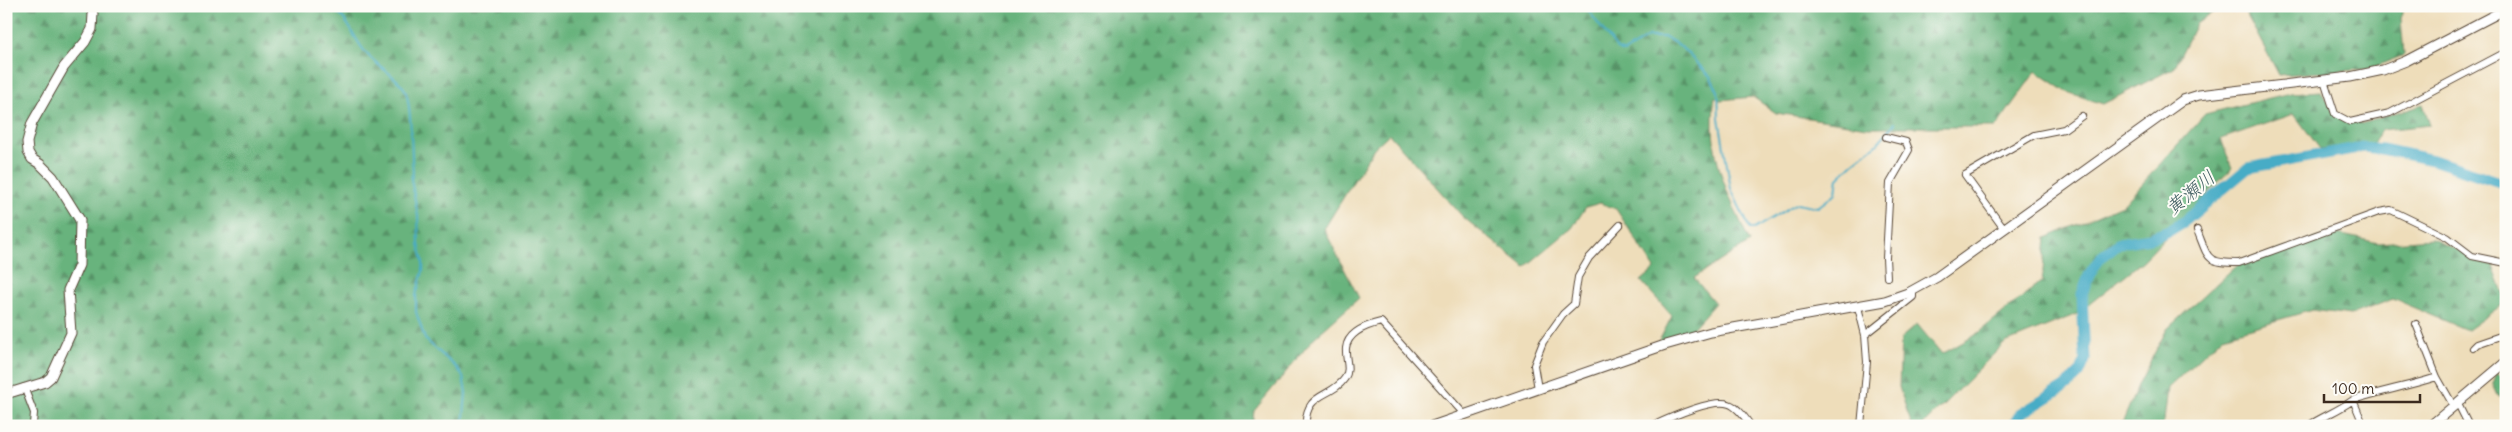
<svg xmlns="http://www.w3.org/2000/svg" width="2512" height="432" font-family="Delius,'Klee One',sans-serif">
<style>
.forest{fill:url(#forest-firs);stroke:#516e4e}
.lines{fill:none;stroke-linecap:round;stroke-linejoin:round}
.stream{stroke:#47acc6;stroke-width:2}
.river{stroke:#47acc6;stroke-width:11}
.street-casing{stroke:#564535;stroke-width:8}
.secondary-casing{stroke:#564535;stroke-width:11}
.street{stroke:#fff;stroke-width:6}
.secondary{stroke:#fff;stroke-width:9}
.labels{text-anchor:middle;stroke-width:4;stroke-linejoin:round;paint-order:stroke}
.water-label{font-size:19px;font-style:italic;fill:#405e61;stroke:#fdfcf7}
</style>
<defs>
<pattern id="forest-firs" width="22" height="20" patternUnits="userSpaceOnUse" patternTransform="scale(1.25)"><rect width="22" height="20" fill="#67b37d"/><path d="M5 1l3.5 6h-7zM16 11l3.5 6h-7z" fill="#569266"/></pattern>
</defs>
<rect width="100%" height="100%" fill="#fdfcf7"/>
<filter id="ink" filterUnits="userSpaceOnUse"><feTurbulence type="fractalNoise" baseFrequency=".02" numOctaves="2"/><feDisplacementMap in="SourceGraphic" scale="10" xChannelSelector="R" yChannelSelector="G"/><feConvolveMatrix kernelMatrix="1 2 1 2 8 2 1 2 1" color-interpolation-filters="sRGB"/></filter>
<filter id="wash" filterUnits="userSpaceOnUse"><feTurbulence type="fractalNoise" baseFrequency=".0096" numOctaves="4" result="noise"/><feDisplacementMap in="SourceGraphic" scale="20" xChannelSelector="R" yChannelSelector="G"/><feGaussianBlur stdDeviation="1.12" result="paint"/><feColorMatrix in="noise" values="0 0 0 0 0 0 0 0 0 0 0 0 0 0 0 0 0 1.4 0 .05"/><feComposite in="paint" operator="in"/></filter>
<g filter="url(#wash)">
<rect width="100%" height="100%" fill="#eeddba"/>
<path class="forest" d="M 6,6 L 2222,6 L 2196,24 L 2174,68 L 2103,104 L 2067,92 L 2036,71 L 1996,127 L 1867,127 L 1776,113 L 1753,97 L 1720,100 L 1715,97 C 1706,153 1727,193 1750,242 L 1694,278 L 1715,303 L 1690,331 L 1657,345 L 1672,316 L 1641,281 L 1655,269 L 1616,209 L 1600,203 L 1586,207 L 1572,228 L 1525,267 L 1463,217 L 1389,134 L 1374,148 L 1324,229 L 1359,298 L 1314,338 L 1254,411 L 1252,426 L 6,426 Z
M 2242,6 L 2403,6 L 2401,19 L 2404,55 L 2369,69 L 2279,75 Z
M 2322,91 L 2335,114 L 2361,124 L 2423,104 L 2430,125 L 2381,130 L 2373,143 L 2320,149 L 2294,114 L 2221,139 L 2232,168 L 2144,260 L 2077,314 L 2005,343 L 1922,426 L 1912,426 L 1899,387 L 1901,338 L 1917,324 L 1942,354 L 1974,336 L 2042,281 L 2046,238 L 2124,204 L 2205,114 L 2290,93 Z
M 2333,233 L 2379,243 L 2432,239 L 2493,266 L 2506,302 L 2467,330 L 2393,299 L 2351,315 L 2312,310 L 2223,336 L 2168,388 L 2164,421 L 2162,426 L 2121,426 L 2139,383 L 2167,329 L 2239,263 Z
M 2497,372 L 2506,381 L 2506,400 L 2498,396 L 2493,384 Z"/>
<g class="lines">
<path class="stream" d="M 329,6 C 352,21 351,36 367,54 C 378,67 394,74 404,88 C 412,100 411,154 413,172 L 411,179 L 418,216 L 419,244 L 423,261 L 423,271 L 416,295 L 416,312 L 425,339 L 457,368 L 463,377 L 466,393 L 463,426
M 1585,6 L 1617,49 L 1624,52 L 1648,37 L 1664,37 L 1679,45 L 1710,76 L 1718,91 L 1719,118 L 1731,189 L 1750,229 L 1754,229 L 1797,203 L 1818,207 L 1836,193 L 1838,178 L 1852,164 L 1877,144 L 1895,123"/>
<path class="river" d="M 2012,426 L 2019,415 L 2066,386 L 2079,374 L 2085,360 L 2082,294 L 2090,273 L 2101,257 L 2119,243 L 2150,238 L 2169,231 L 2185,221 L 2248,168 L 2363,147 L 2382,149 L 2433,160 L 2506,184"/>
</g>
</g>
<g filter="url(#ink)">
<g class="lines">
<g class="street-casing">
<path id="street" d="M 2324,80 L 2335,114 L 2350,122 L 2390,113 L 2506,52
M 1886,137 L 1906,142 L 1909,150 L 1890,183 L 1886,258 L 1887,277
M 2004,229 L 1965,175 L 2034,135 L 2064,129 L 2082,116
M 2197,230 C 2209,259 2205,263 2239,263 L 2379,212 L 2391,210 L 2447,237 L 2472,256 L 2506,263
M 1858,307 L 1865,335 L 1867,362 L 1861,426
M 2416,324 L 2437,377 L 2453,405
M 1865,335 L 1913,297 L 1913,290
M 2473,348 L 2477,344 L 2506,334
M 24,387 L 34,413 L 33,424 L 31,426
M 1538,389 L 1534,365 L 1543,342 L 1563,314 L 1574,304 L 1578,277 L 1589,258 L 1620,225
M 2457,402 L 2469,426
M 1306,426 C 1304,392 1332,398 1345,378 C 1351,368 1345,360 1346,348 C 1348,332 1368,325 1381,322 L 1464,414
M 1652,426 C 1669,418 1712,398 1729,404 C 1738,407 1746,419 1751,426
M 2308,426 C 2323,416 2338,411 2353,400
M 2364,426 L 2353,400 C 2381,391 2409,386 2437,377"/>
</g>
<g class="secondary-casing">
<path id="secondary" d="M 6,394 L 45,382 L 51,377 L 71,333 L 68,290 L 79,265 L 80,220 L 53,177 L 40,164 L 32,159 L 28,152 L 27,142 L 32,123 L 64,67 L 85,42 L 92,29 L 93,14 L 90,6
M 1432,426 L 1665,345 L 1711,332 L 1885,301 L 1908,293 L 1937,277 L 2183,100 L 2199,95 L 2350,77 L 2383,70 L 2406,61 L 2506,9
M 2430,426 L 2506,362"/>
</g>
<use href="#street" class="street"/>
<use href="#secondary" class="secondary"/>
</g>
</g>
<g class="labels">
<g class="water-label">
<text transform="translate(2190 192) rotate(-39)" y="7">黄瀬川</text>
</g>
</g>
<rect width="2512" height="432" fill="none" stroke="#fdfcf7" stroke-width="25"/>
<path d="M2324 394v8h96v-8" fill="none" stroke="#3b2a1e" stroke-width="2.5"/>
<text x="2332" y="394" font-size="15" fill="#3b2a1e" stroke="#fdfcf7" stroke-width="4" paint-order="stroke">100 m</text>
</svg>
